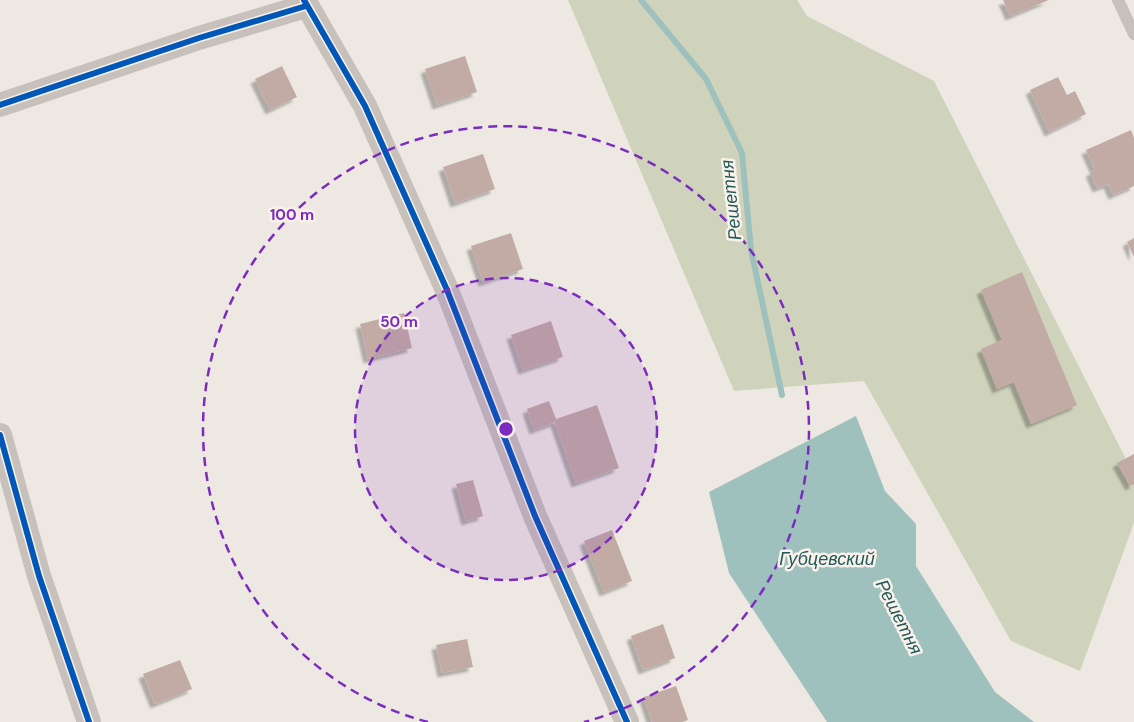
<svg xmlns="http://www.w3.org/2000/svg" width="1134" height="722" font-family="'DM Sans',sans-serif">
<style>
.green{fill:#d0d3bc}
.water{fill:#9ec1be}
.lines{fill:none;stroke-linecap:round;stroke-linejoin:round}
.stream{stroke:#9ec1be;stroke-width:6}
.building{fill:#c1aba4;filter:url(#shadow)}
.lane{stroke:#c7c0bb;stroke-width:12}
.street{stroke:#c7c0bb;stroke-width:24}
.cycleway-casing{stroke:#faf2ea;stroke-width:9}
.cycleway{stroke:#0057b8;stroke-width:6}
.ring{fill:none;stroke:#7b2cbf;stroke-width:2.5;stroke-dasharray:9 6}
.labels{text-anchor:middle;stroke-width:5;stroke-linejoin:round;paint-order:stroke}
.water-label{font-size:18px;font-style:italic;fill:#1e5a5a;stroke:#faf2ea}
.centre{fill:#7b2cbf;stroke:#faf2ea;stroke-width:2.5}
.ring-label{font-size:15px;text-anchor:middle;font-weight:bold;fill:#7b2cbf;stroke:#faf2ea;stroke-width:5;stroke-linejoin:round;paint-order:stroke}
</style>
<defs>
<filter id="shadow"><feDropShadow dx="-4.5" dy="4.5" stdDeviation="1" flood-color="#0004"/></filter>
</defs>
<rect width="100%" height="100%" fill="#eee8e2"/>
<path class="green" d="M 568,0 L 797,0 L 807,16 L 934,81 L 1134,475 L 1134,523 L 1080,671 L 1011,641 L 864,381 L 734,391 Z"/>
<path class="water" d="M 856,416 L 885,491 L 916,524 L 916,566 L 995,692 L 1034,722 L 827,722 L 729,573 L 709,492 Z"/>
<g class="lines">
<path class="stream" d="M 641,0 L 706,79 L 742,153 L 751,250 L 782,395"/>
</g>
<path class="building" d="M 1003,0 L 1049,0 L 1010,16 Z
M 465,56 L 477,92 L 437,105 L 425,69 Z
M 282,66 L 297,97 L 270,110 L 255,79 Z
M 1058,77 L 1067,95 L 1075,91 L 1086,114 L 1049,132 L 1030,90 Z
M 1131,130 L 1134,138 L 1134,186 L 1113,195 L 1108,184 L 1097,188 L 1090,172 L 1095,170 L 1086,150 Z
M 483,154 L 495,189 L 455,203 L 443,167 Z
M 511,233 L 523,269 L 483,282 L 471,246 Z
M 1134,238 L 1134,257 L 1127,242 Z
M 1022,272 L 1077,405 L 1031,424 L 1014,382 L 997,389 L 981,349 L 1002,340 L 981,290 Z
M 404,313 L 412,348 L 368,359 L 360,324 Z
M 551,321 L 563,357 L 523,370 L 511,335 Z
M 549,401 L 556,419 L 597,405 L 619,468 L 576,483 L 555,422 L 534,430 L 527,409 Z
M 1134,454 L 1134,484 L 1130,486 L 1117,463 Z
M 473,480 L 483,516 L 466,521 L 456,484 Z
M 612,530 L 632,581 L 604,592 L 584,541 Z
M 663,624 L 675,658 L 643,670 L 631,636 Z
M 467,639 L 473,667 L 442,673 L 436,645 Z
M 180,660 L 192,689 L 155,704 L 143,674 Z
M 676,686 L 688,720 L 682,722 L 652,722 L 644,697 Z"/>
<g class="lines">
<path class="lane" d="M 1118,0 L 1134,34"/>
<path class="street" d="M 304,0 L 365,106 L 447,290 L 535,516 L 627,722
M 0,105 L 199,38 L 306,6
M 0,435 L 39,576 L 89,722"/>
<g class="cycleway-casing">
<path id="cycleway" d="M 304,0 L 365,106 L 447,290 L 535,516 L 627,722
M 0,105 L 199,38 L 306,6
M 0,435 L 39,576 L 89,722"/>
</g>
<use href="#cycleway" class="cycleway"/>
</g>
<circle cx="506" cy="429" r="151" fill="#7b2cbf" fill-opacity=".12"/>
<g class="ring">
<circle cx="506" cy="429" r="151"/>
<path d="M428 722A303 303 0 1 1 584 722"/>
</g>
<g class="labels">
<g class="water-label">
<text transform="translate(731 200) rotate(-96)" y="6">Решетня</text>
<text x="827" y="565">Губцевский</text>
<text transform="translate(899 617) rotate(63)" y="6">Решетня</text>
</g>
</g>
<circle cx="506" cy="429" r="8" class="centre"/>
<g class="ring-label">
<text x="292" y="220">100 m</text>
<text x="399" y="327">50 m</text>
</g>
</svg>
